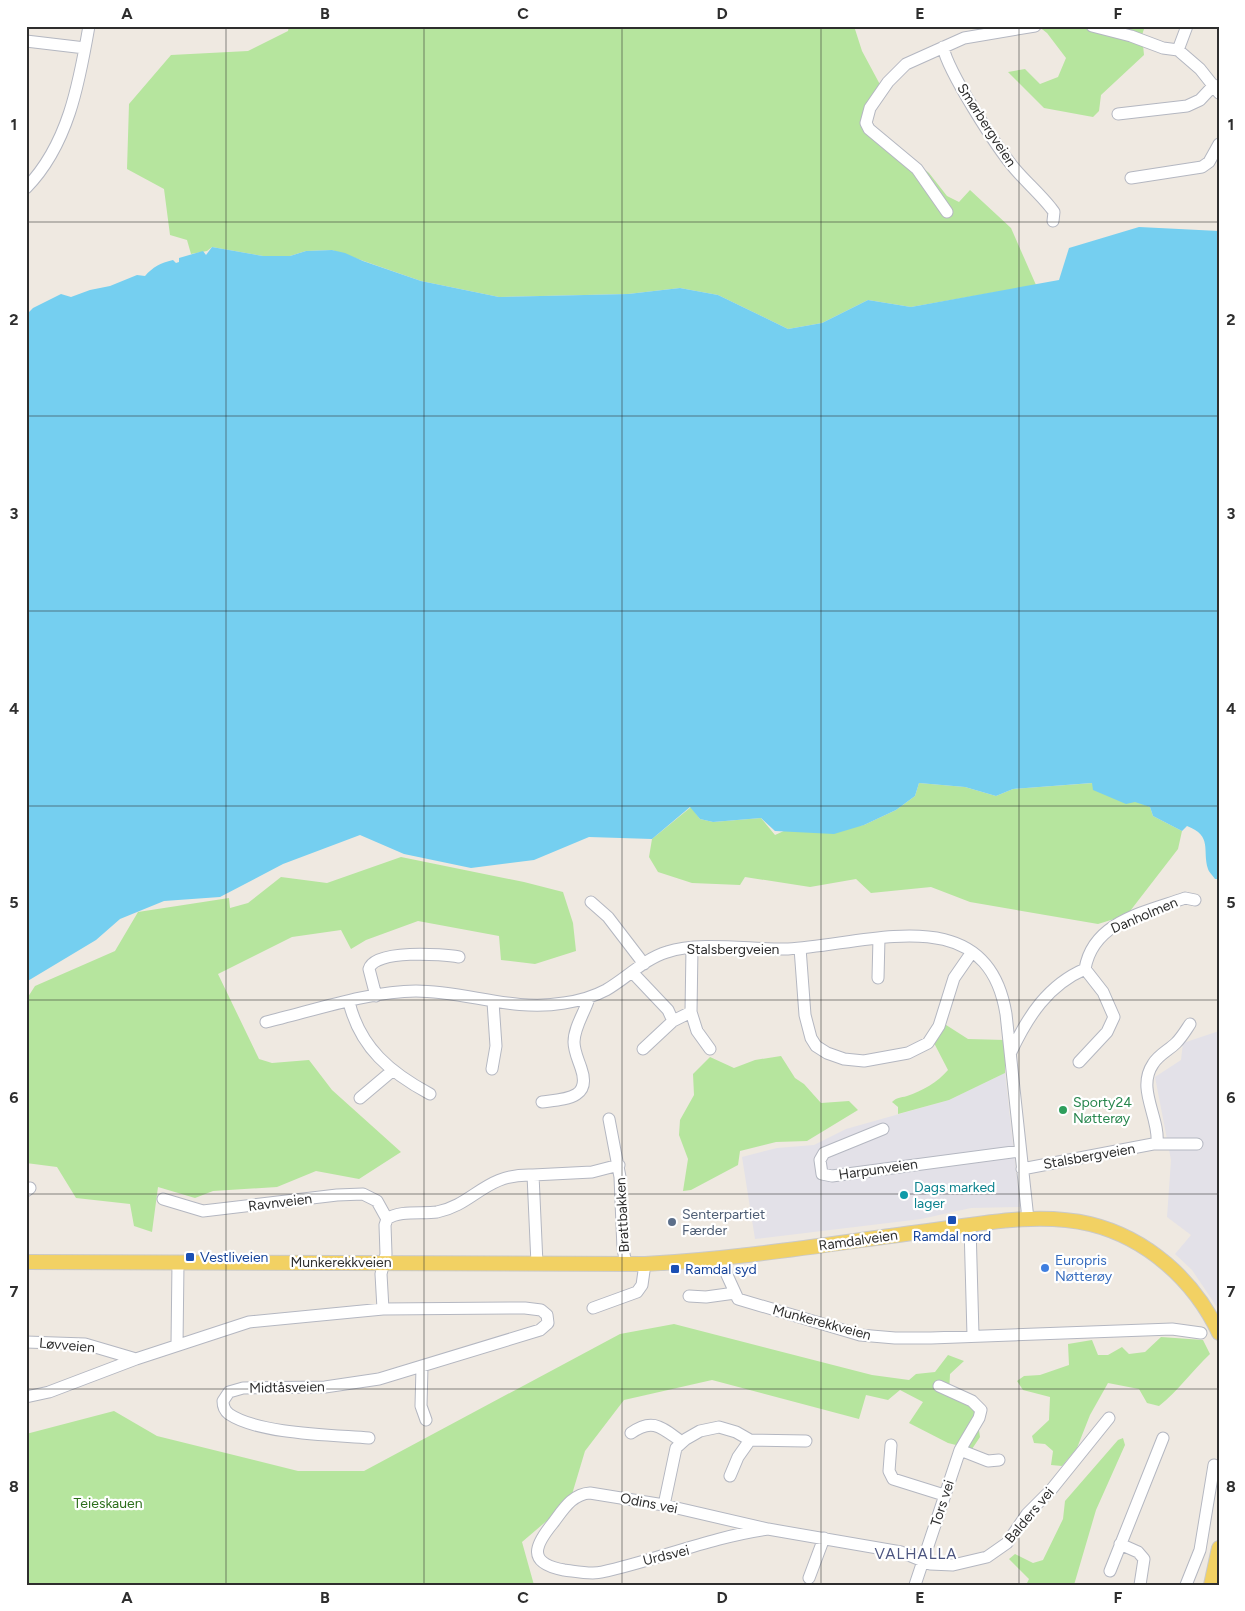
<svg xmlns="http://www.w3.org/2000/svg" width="1245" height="1611" font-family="Figtree,sans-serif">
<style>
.industrial{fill:#e3e1e8}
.green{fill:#b6e59e}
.water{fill:#75cff0}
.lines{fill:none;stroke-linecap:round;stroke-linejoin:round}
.minor-casing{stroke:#b4b7c1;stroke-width:13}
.major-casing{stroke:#c9c9c9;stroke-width:16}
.minor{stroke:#fff;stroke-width:11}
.major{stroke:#f2d163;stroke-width:14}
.grid{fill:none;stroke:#2e2e2e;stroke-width:1;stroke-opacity:0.55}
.leisure-dot{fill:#2e9e5b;stroke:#fff;stroke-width:2}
.culture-dot{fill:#0f9aa8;stroke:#fff;stroke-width:2}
.transit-dot{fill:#1a4fb4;stroke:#fff;stroke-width:2}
.service-dot{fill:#5c6f8a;stroke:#fff;stroke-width:2}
.shop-dot{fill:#3f7fe0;stroke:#fff;stroke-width:2}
.labels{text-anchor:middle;stroke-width:4.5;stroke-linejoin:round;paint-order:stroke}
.street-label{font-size:14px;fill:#2e2e2e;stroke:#fff}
.leisure-label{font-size:14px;fill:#27864d;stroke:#fff;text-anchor:start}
.culture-label{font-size:14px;fill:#0d838f;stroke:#fff;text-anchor:start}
.service-label{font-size:14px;fill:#4e5e75;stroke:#fff;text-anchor:start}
.transit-label{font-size:14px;fill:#164399;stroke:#fff;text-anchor:start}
.shop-label{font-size:14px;fill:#366cbe;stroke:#fff;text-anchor:start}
.park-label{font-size:14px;fill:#2c6e1b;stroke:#fff}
.neighbourhood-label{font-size:15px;letter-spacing:1px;fill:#4d5680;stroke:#fff}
.neatline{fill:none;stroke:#2e2e2e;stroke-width:2}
.grid-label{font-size:16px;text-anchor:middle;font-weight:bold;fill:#2e2e2e}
</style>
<rect width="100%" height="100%" fill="#efe9e1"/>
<path class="industrial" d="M 1219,1031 L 1219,1310 L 1192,1270 L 1175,1254 L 1191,1235 L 1167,1217 L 1171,1160 L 1155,1077 L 1181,1060 L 1183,1043 Z
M 1005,1073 L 1020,1207 L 971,1208 L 921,1219 L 755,1239 L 742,1157 L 777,1148 L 814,1145 L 846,1129 L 949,1100 Z"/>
<path class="green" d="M 289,26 L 854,26 L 862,51 L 884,92 L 872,109 L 870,124 L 929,173 L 947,196 L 959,202 L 970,190 L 1011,228 L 1036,285 L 911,307 L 868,300 L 822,323 L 788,329 L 718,295 L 680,288 L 628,294 L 499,297 L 421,281 L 332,250 L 306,251 L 290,256 L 263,256 L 212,247 L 207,251 L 191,254 L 187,240 L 170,235 L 164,189 L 127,169 L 129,104 L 171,55 L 248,51 L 288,31 Z
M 1038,26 L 1145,26 L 1142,35 L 1144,55 L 1101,95 L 1099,111 L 1093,117 L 1044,108 L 1008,72 L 1025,69 L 1040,84 L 1058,77 L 1066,58 L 1047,33 Z
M 919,783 L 965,787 L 996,796 L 1013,789 L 1093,783 L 1150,807 L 1153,816 L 1182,831 L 1178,849 L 1127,915 L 1098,924 L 970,902 L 931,887 L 871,893 L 856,879 L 810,887 L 745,877 L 740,885 L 692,883 L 658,872 L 649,857 L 652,839 L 691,807 L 700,819 L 713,822 L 761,818 L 775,835 L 786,830 L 812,832 L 864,825 L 896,810 L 915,796 Z
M 401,857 L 524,882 L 563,892 L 573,923 L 576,951 L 535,964 L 501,960 L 499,936 L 418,921 L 366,940 L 351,949 L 341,930 L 292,937 L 218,974 L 259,1059 L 272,1063 L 309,1060 L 332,1090 L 401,1152 L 359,1179 L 316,1171 L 277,1187 L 213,1191 L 195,1198 L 158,1187 L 152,1232 L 134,1226 L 130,1204 L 76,1198 L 57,1167 L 26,1163 L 26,1000 L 35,986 L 115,951 L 138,912 L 229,898 L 230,908 L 248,903 L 281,877 L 327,883 Z
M 943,1023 L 968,1039 L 1005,1040 L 1005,1073 L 949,1100 L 898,1114 L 898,1107 L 892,1102 C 897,1097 900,1098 907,1096 C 922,1091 938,1082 948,1070 L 934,1043 Z
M 781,1056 L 795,1078 L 804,1084 L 821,1103 L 849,1101 L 858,1110 L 807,1141 L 776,1142 L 740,1151 L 738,1165 L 691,1190 L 683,1191 L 688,1159 L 679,1135 L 680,1120 L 694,1095 L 693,1074 L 710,1057 L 734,1068 L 755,1060 Z
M 674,1324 L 872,1375 L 909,1380 L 916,1374 L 935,1372 L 948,1355 L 964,1361 L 950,1374 L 949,1394 L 985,1414 L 978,1424 L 980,1437 L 972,1449 L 948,1443 L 909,1423 L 923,1402 L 900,1390 L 888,1400 L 866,1395 L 859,1419 L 712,1380 L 624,1400 L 585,1451 L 570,1501 L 522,1542 L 534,1585 L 26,1585 L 26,1434 L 114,1411 L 157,1436 L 298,1471 L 364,1471 L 620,1334 Z
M 1161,1337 L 1203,1340 L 1210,1354 C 1192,1371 1178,1391 1159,1406 L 1147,1403 L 1139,1389 L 1108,1383 L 1090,1415 L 1077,1448 L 1062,1466 L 1051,1465 L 1053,1451 L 1045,1444 L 1034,1443 L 1032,1436 L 1049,1420 L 1050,1397 L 1023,1390 L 1017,1381 L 1024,1376 L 1040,1375 L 1069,1365 L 1068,1344 L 1092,1340 L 1098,1355 L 1108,1355 L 1122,1347 L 1129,1354 L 1145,1352 Z
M 1123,1438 L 1125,1445 L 1096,1510 L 1074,1585 L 1026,1585 L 1029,1579 L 1009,1559 L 1015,1554 L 1033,1563 L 1043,1560 L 1063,1519 L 1065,1501 L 1118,1440 Z"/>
<path class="water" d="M 1139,227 L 1219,231 L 1219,879 L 1215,879 C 1213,876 1209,872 1208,869 C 1202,850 1213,836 1187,826 L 1182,831 L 1153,816 L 1150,807 L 1135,802 L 1126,804 L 1093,790 L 1092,783 L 1013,789 L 996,796 L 965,787 L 919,783 L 915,796 L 896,810 L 864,825 L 834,834 L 775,831 L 761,818 L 713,822 L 700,819 L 690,807 L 652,839 L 589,837 L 534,860 L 471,868 L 404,854 L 360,835 L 283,864 L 220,897 L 164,901 L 120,919 L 96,940 L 26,982 L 26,315 L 33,308 L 61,294 L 71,297 L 90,290 L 110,286 L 137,275 L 145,276 C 153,267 160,263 173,260 L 176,263 L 179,262 L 179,258 L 203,251 L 206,255 L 212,247 L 263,256 L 290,256 L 306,251 L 332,250 L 345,253 L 363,261 L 421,281 L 499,297 L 628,294 L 680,288 L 718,295 L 788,329 L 822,323 L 868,300 L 911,307 L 1059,280 L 1069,248 Z"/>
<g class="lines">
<g class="minor-casing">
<path id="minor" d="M 1092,26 L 1131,36 L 1163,48 L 1178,50 L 1200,69 L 1219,93
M 26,41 L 85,48
M 943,47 C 948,72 997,148 1015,169 C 1027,183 1040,194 1051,208 L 1054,212 L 1053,221
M 1178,50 L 1187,26
M 1118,114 L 1187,106 L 1200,100 L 1214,85
M 1131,178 L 1202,167 L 1209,162 L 1219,144
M 26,188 C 68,145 79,84 89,26
M 947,212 L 917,169 L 869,129 L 866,123 L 870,108 L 888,82 L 906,64 L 964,38 L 1035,26
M 591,902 L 608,917 L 644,964
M 692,948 L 691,1012 L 697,1031 L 710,1049
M 800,948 L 805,1015 L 811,1038 L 816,1046 L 827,1053 L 844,1059 L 864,1061 L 908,1053 L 928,1043 L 939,1026 L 954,978 L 972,952
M 1085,969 C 1093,921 1146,912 1185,898 L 1195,900
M 632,972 L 668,1010 L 673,1021
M 878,978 L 879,938
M 376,996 L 369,969 C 374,949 443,954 459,957
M 349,1002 C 360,1048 391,1073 430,1094
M 266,1022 C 312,1011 370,991 416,991 C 466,991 513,1012 564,1003 C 578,1001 593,997 606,990 C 627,978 644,959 667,952 C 700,941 752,950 788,949 C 867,945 987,897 1006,1014 L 1028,1219
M 643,1049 L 673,1021 L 691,1012
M 1011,1052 C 1028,1016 1048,985 1085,969 L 1103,992 L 1114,1017 L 1107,1032 L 1079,1062
M 492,1069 L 496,1046 L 493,1002
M 360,1098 L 392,1071
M 542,1102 C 565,1099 592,1099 581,1068 C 578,1059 574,1051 574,1042 C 574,1027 585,1012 589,998
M 609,1119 L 620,1177 L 623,1249 L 626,1264
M 883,1129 L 824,1153 L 820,1160 L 822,1174 L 832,1176 L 1020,1151
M 1157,1144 C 1160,1117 1136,1089 1153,1064 C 1158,1055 1169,1050 1176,1043 C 1182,1037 1186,1030 1190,1024
M 1022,1169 L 1153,1144 L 1197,1144
M 533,1175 L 592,1172 L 619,1165
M 26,1191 L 30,1188
M 163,1199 L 203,1211 L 337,1195 L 363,1194 L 377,1201 L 387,1219 L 385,1225 L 386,1254 L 381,1274 L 383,1309 L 525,1308 L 541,1310 L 547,1315 L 548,1323 L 540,1330 L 379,1379 L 325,1387 L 243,1388 L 229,1392 L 223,1401 C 223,1406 225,1411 229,1414 C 258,1434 333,1435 369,1438
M 387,1219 C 399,1210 422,1214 437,1212 C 475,1204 485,1173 533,1175 L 537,1264
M 970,1226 L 973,1335
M 723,1258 L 727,1275 L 738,1299 L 860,1335 L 895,1338 L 931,1338 L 1172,1329 L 1201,1333
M 689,1296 L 706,1297 L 735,1293
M 593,1308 L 637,1292 L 642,1285 L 645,1264
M 26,1342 L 85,1344 L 136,1359
M 177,1345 L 178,1263
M 422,1367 L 421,1406 L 426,1420
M 939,1386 L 972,1401 L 981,1410 L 979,1418 L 960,1450
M 26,1397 L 49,1392 L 136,1359 L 249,1322 L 383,1309
M 631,1433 C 653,1417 662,1428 682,1442
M 891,1445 L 889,1471 L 893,1479 L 944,1495
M 730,1476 L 738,1457 L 750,1440
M 664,1505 L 676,1448 L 686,1439 L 700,1431 L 719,1427 L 736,1432 L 750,1440 L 806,1441
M 768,1529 C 711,1537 657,1560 602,1572 C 591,1575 574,1571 564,1570 C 526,1563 535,1545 553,1523 C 563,1510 572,1494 590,1493 L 664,1505 L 768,1529 L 901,1552 L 930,1564 L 953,1565 L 987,1557 L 1007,1543 L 1027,1514 L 1051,1490 L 1109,1418
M 1120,1544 L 1138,1552 L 1144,1559 L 1140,1585
M 1110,1571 L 1163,1438
M 809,1578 L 824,1538
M 915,1585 L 960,1450 L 988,1461 L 999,1460
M 1186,1585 L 1200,1550 L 1214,1465"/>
</g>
<g class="major-casing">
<path id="major" d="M 26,1262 L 645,1264 C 738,1259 829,1244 920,1232 C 975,1225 1035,1211 1090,1224 C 1147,1238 1194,1280 1219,1333
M 1211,1585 L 1219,1548"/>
</g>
<use href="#minor" class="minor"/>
<use href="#major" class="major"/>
</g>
<path class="grid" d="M 226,26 L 226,1585M 424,26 L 424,1585M 622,26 L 622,1585M 821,26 L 821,1585M 1019,26 L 1019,1585M 26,222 L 1219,222M 26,416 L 1219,416M 26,611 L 1219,611M 26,806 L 1219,806M 26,1000 L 1219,1000M 26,1194 L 1219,1194M 26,1389 L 1219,1389"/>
<circle class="leisure-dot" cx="1063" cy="1110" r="5"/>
<circle class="culture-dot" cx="904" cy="1195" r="5"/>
<g class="transit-dot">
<rect x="947" y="1215" width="10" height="10" rx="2.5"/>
<rect x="185" y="1252" width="10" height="10" rx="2.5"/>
<rect x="670" y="1264" width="10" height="10" rx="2.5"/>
</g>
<circle class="service-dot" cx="672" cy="1222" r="5"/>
<circle class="shop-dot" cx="1045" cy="1268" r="5"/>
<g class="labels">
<g class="street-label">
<text transform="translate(987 125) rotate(57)" y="5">Smørbergveien</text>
<text transform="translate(1144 915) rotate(-23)" y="5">Danholmen</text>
<text x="733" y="954">Stalsbergveien</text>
<text transform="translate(1089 1156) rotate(-10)" y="5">Stalsbergveien</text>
<text transform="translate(878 1169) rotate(-8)" y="5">Harpunveien</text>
<text transform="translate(280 1202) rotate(-7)" y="5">Ravnveien</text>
<text transform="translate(622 1215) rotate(-93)" y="5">Brattbakken</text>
<text transform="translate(858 1240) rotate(-8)" y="5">Ramdalveien</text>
<text x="341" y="1267">Munkerekkveien</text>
<text transform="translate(822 1322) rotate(15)" y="5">Munkerekkveien</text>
<text transform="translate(67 1345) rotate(5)" y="5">Løvveien</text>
<text transform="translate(287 1387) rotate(-1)" y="5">Midtåsveien</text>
<text transform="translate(649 1503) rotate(11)" y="5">Odins vei</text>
<text transform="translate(942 1503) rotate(-72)" y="5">Tors vei</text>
<text transform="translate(1029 1515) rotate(-50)" y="5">Balders vei</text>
<text transform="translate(666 1555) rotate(-14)" y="5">Urdsvei</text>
</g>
<g class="leisure-label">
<text x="1073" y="1107">Sporty24<tspan x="1073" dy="16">Nøtterøy</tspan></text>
</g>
<g class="culture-label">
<text x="914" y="1192">Dags marked<tspan x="914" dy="16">lager</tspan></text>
</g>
<g class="service-label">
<text x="682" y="1219">Senterpartiet<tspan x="682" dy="16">Færder</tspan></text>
</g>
<g class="transit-label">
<text x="952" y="1241" text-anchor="middle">Ramdal nord</text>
<text x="200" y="1262">Vestliveien</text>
<text x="685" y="1274">Ramdal syd</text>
</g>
<g class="shop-label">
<text x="1055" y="1265">Europris<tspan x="1055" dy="16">Nøtterøy</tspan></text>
</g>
<g class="park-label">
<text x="108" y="1508">Teieskauen</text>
</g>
<g class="neighbourhood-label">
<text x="916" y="1559">VALHALLA</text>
</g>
</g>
<rect width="1245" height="1611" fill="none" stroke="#ffffff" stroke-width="55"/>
<rect x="28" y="28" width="1190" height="1556" class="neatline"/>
<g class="grid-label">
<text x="127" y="19">A</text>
<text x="325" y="19">B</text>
<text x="523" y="19">C</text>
<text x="722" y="19">D</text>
<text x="920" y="19">E</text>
<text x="1118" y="19">F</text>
<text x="14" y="130">1</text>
<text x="1231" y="130">1</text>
<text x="14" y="325">2</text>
<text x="1231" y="325">2</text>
<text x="14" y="519">3</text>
<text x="1231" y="519">3</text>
<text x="14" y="714">4</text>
<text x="1231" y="714">4</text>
<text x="14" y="908">5</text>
<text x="1231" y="908">5</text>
<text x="14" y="1103">6</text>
<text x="1231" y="1103">6</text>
<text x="14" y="1297">7</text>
<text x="1231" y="1297">7</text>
<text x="14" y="1492">8</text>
<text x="1231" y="1492">8</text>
<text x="127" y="1603">A</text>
<text x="325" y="1603">B</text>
<text x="523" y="1603">C</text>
<text x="722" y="1603">D</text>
<text x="920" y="1603">E</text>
<text x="1118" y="1603">F</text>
</g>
</svg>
